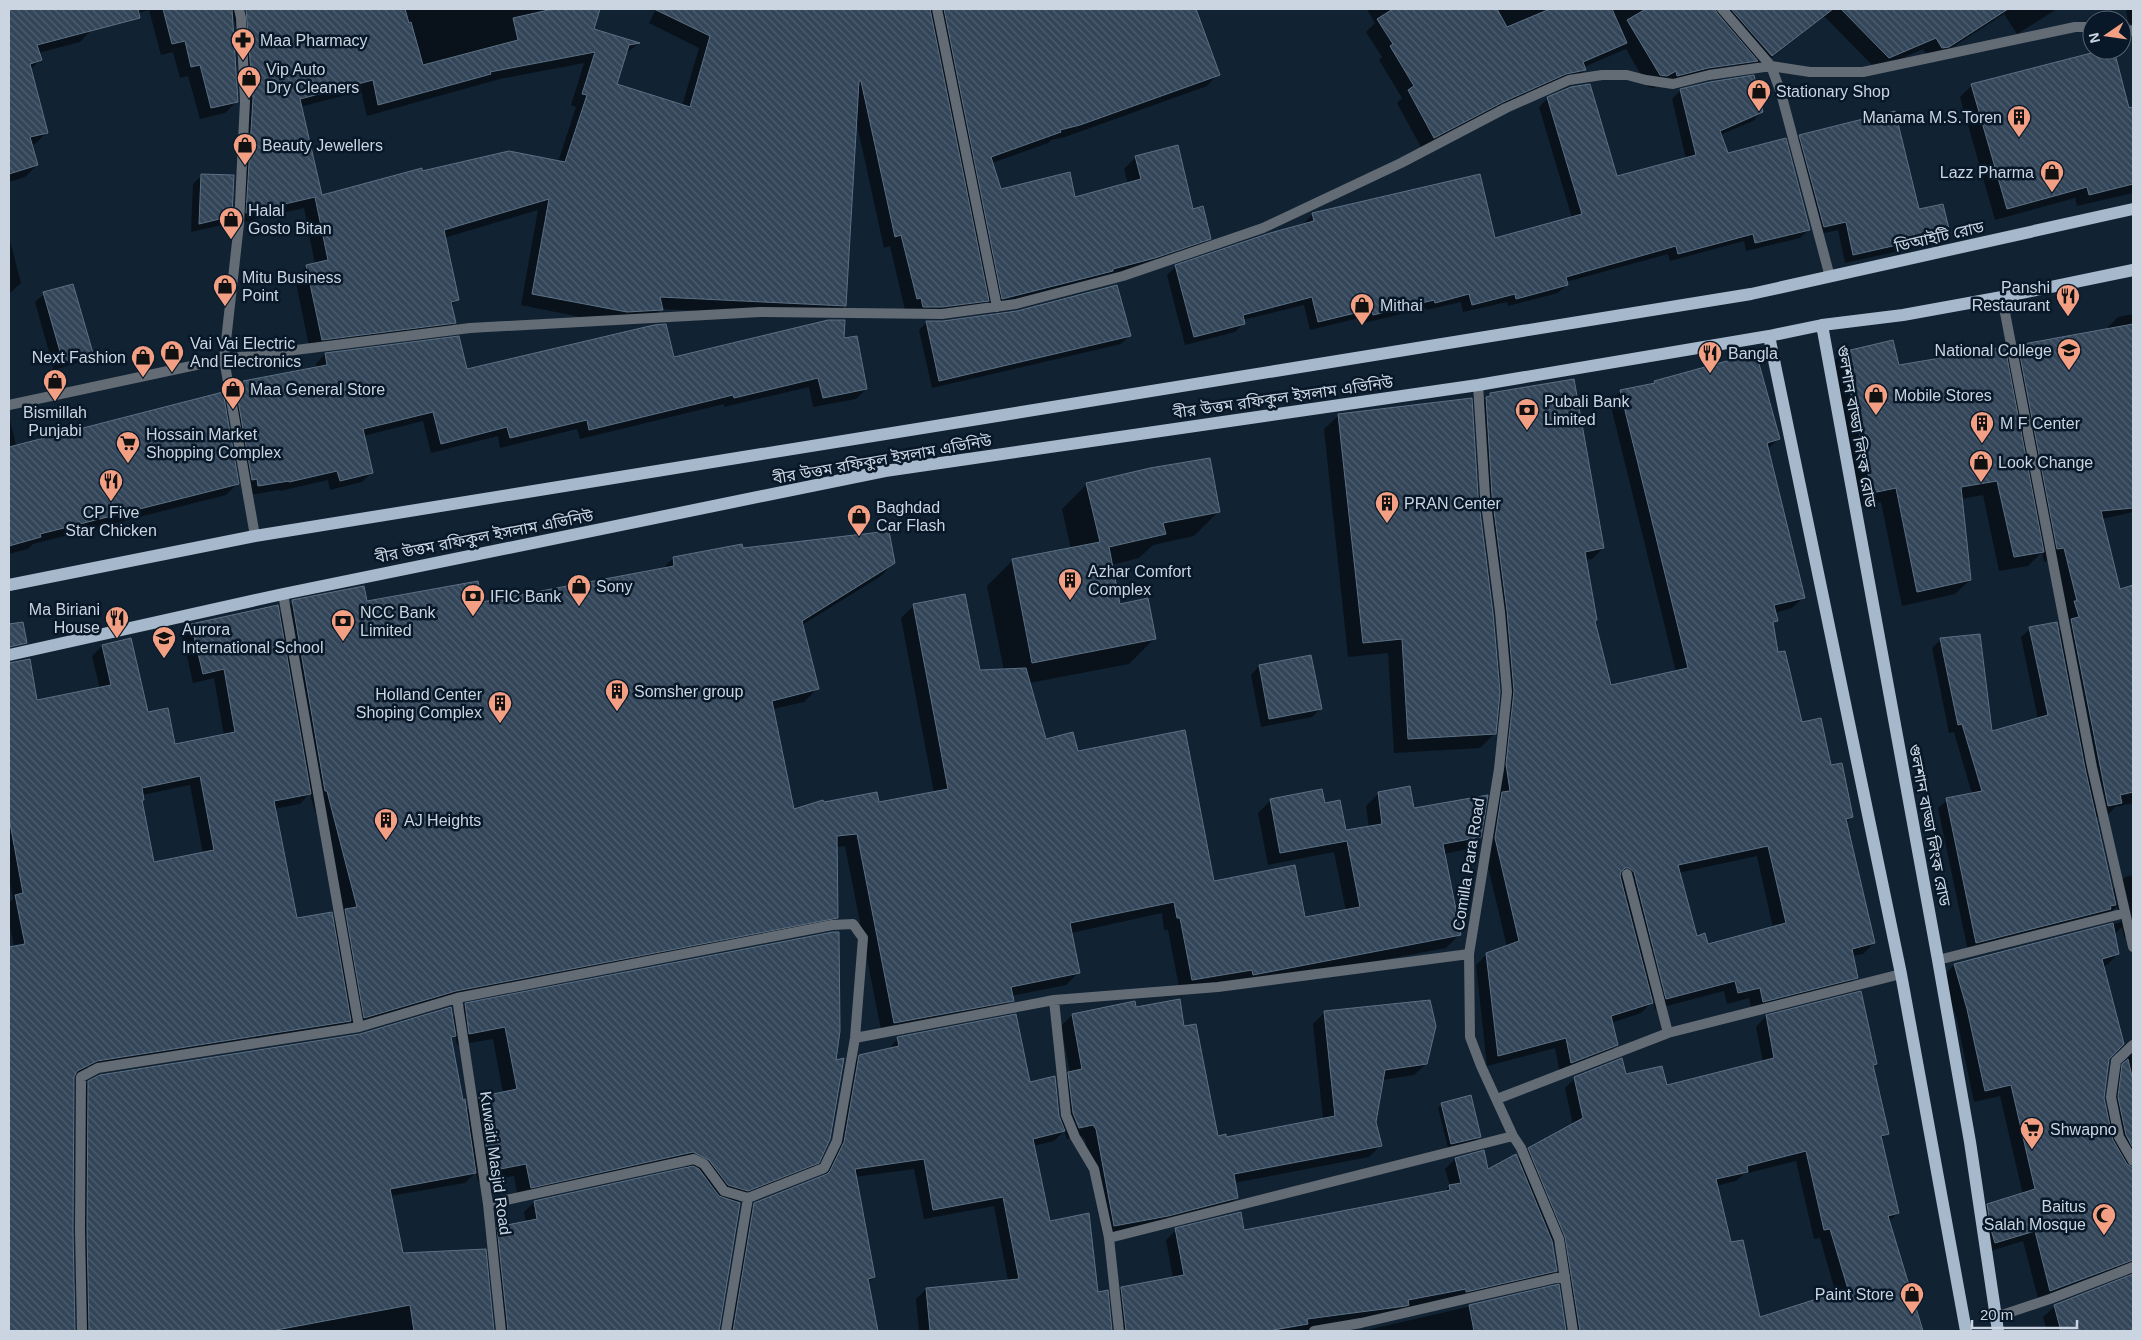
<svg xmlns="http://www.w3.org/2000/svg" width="2142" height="1340" font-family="Helvetica,'Noto Sans Bengali',sans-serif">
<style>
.shadow{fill:#0007;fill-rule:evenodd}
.building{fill:url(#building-back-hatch);stroke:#5c7084;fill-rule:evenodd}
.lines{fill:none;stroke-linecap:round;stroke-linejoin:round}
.street{stroke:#636b75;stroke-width:10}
.primary{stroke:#a6b8cb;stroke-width:12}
.labels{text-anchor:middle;stroke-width:5;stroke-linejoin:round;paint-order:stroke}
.poi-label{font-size:16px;fill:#cbd5e1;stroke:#081828;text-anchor:start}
.street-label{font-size:16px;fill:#cbd5e1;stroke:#081828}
</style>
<defs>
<pattern id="building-back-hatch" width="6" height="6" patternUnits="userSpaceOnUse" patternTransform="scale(1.25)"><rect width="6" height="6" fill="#334558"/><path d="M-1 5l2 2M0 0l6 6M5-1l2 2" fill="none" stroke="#4f5f70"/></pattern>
</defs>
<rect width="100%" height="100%" fill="#112232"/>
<path class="shadow" d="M 23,9 L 599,9 L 593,30 L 638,44 L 624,55 L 615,85 L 682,106 L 699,48 L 649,23 L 656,9 L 1195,9 L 1218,74 L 1207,86 L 1065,137 L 1051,140 L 1048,143 L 992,163 L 1000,190 L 1074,199 L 1128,184 L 1124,169 L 1136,157 L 1192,210 L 1209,238 L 1197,250 L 991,310 L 989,299 L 976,312 L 905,310 L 890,246 L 884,248 L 856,120 L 845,306 L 833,317 L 661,309 L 650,322 L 615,324 L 521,305 L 538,210 L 444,238 L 457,300 L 451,306 L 455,322 L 443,334 L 310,351 L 295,278 L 307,266 L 315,264 L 304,208 L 235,224 L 241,110 L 237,30 L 233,16 L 237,101 L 225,113 L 200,119 L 188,76 L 180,78 L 173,52 L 161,55 L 149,10 L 90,27 L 91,30 L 80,42 L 38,53 L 40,60 L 30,70 L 47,132 L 35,144 L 31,145 L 37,165 L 25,177 L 9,182 L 9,15 ZM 584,63 L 571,105 L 576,107 L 558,162 L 422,172 L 321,196 L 300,107 L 361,91 L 367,116 L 500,79 Z
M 1367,9 L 2057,9 L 2017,34 L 2004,14 L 1936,58 L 1930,60 L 1923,49 L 1881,67 L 1874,67 L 1824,16 L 1759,68 L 1755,62 L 1744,73 L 1664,82 L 1654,88 L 1648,87 L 1626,49 L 1584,67 L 1585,70 L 1572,82 L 1422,149 L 1397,103 L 1402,98 L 1379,60 L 1382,57 L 1366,32 L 1375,23 Z
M 2126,9 L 2133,9 L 2133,25 L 2128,22 Z
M 2108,50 L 2112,50 L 2128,110 L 2133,108 L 2133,193 L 2077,206 L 2075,198 L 1995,220 L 1960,97 L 1972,85 Z
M 1681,90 L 1762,112 L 1753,121 L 1720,135 L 1727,154 L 1809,230 L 1800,238 L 1746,251 L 1744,241 L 1670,261 L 1668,254 L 1566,282 L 1567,285 L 1558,293 L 1508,306 L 1507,302 L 1463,312 L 1461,302 L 1426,310 L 1426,308 L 1364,323 L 1363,317 L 1310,330 L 1304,305 L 1243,320 L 1244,323 L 1235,332 L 1185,345 L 1167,275 L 1176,266 L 1305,225 L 1304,223 L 1313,214 L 1494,240 L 1572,218 L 1539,107 L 1548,98 L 1617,177 L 1686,159 L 1672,99 Z
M 1800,136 L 1918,211 L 1949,233 L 1940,242 L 1845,263 L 1838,230 L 1815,235 L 1791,145 Z
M 202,175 L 231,216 L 222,225 L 191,232 L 193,184 Z
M 9,237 L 21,283 L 9,294 Z
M 44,294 L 92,353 L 83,361 L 54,370 L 35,302 Z
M 2133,314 L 2133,512 L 2102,519 L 2119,591 L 2133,587 L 2133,803 L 2115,807 L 2107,816 L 2095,819 L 2112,890 L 2125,877 L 2133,875 L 2133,934 L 2124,937 L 2122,927 L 2114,935 L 2118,954 L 2107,965 L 2103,966 L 2108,1059 L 2103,1098 L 2107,1114 L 2112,1077 L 2127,1061 L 2129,1056 L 2128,1053 L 2133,1047 L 2133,1331 L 2043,1331 L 2046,1328 L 2043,1317 L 2055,1306 L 2129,1277 L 2126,1272 L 2039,1302 L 2023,1241 L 1984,1253 L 1977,1217 L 1988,1205 L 2023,1195 L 2000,1096 L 1974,1102 L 1957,1020 L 1943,977 L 1954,965 L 2121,922 L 2117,906 L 2107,916 L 1968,951 L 1938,808 L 1947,800 L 1972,794 L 1954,732 L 1949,733 L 1932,648 L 1941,639 L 1991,732 L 2038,719 L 2021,637 L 2030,629 L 2058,633 L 2064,627 L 2051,561 L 2044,562 L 2042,552 L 2028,566 L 1999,571 L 1983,495 L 1961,499 L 1970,580 L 1955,594 L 1902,606 L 1881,502 L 1858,507 L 1827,368 L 1842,353 L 1892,341 L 1898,367 L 2006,359 L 2019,346 L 2104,331 L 2118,317 Z
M 927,322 L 1129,336 L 1121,344 L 932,388 L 919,330 Z
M 843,340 L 866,389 L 856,399 L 813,407 L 809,387 L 724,407 L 724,404 L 580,439 L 577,429 L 500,448 L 498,436 L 431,453 L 423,421 L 363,436 L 372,472 L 362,482 L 330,490 L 328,480 L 280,491 L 279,490 L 249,495 L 234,392 L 244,382 L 316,368 L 316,364 L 325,354 L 466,371 L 673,359 Z
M 1655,382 L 1778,439 L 1767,450 L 1804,597 L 1792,608 L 1775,613 L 1776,621 L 1772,625 L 1777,654 L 1801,724 L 1830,766 L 1852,817 L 1846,823 L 1874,943 L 1863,954 L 1852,956 L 1857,977 L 1846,988 L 1752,1012 L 1749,998 L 1727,1004 L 1724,991 L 1655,1009 L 1653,1001 L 1641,1013 L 1611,1023 L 1617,1045 L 1605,1056 L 1560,1073 L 1555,1048 L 1487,1066 L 1476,965 L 1487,954 L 1507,947 L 1484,850 L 1503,703 L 1496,623 L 1481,507 L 1475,409 L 1490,394 L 1603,548 L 1592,559 L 1585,560 L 1601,647 L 1610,687 L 1676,672 L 1610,402 L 1621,391 L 1652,385 ZM 1757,856 L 1773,928 L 1707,946 L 1696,937 L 1678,873 Z
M 1410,405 L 1495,733 L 1480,748 L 1394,753 L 1388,653 L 1348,657 L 1324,429 L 1339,415 Z
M 9,416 L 16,446 L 238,483 L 226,495 L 33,544 L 28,549 L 9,554 Z
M 1087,484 L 1219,511 L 1194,536 L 1153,545 L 1139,558 L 1111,565 L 1119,605 L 1154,639 L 1129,664 L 1029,683 L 1045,741 L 1077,752 L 1213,883 L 1304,919 L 1346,911 L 1334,852 L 1268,865 L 1258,813 L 1271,800 L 1324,804 L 1345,831 L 1369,828 L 1366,806 L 1379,793 L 1413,810 L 1480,836 L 1467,849 L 1444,854 L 1459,935 L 1446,948 L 1240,987 L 1180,992 L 1168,930 L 1164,930 L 1162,913 L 1071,933 L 1078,973 L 1066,985 L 1011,996 L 1012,1000 L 1000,1013 L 882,1035 L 845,846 L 836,847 L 837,917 L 824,930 L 442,1003 L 352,1030 L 350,1020 L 340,1031 L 86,1071 L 74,1077 L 72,1230 L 74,1331 L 9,1331 L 9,948 L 14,947 L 9,921 L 9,903 L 13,899 L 9,877 L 9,668 L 29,663 L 36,701 L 100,689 L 92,656 L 102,646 L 147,714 L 174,745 L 224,736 L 214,678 L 193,683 L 182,635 L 192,625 L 279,616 L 293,602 L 481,604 L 662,570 L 673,558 L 742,550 L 893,563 L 881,576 L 802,625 L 817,689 L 804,702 L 773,709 L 793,811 L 823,803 L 878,803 L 934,793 L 901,618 L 914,605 L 979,672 L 1004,671 L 987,586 L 1012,561 L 1071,549 L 1062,509 ZM 190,785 L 203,854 L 153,864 L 141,802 L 143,800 L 142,795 ZM 310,793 L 343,913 L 333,923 L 296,920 L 274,809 L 300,804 Z
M 1259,666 L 1321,708 L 1312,717 L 1261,727 L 1251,675 Z
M 465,1005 L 818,1162 L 805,1175 L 735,1202 L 718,1331 L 497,1331 L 488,1238 L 498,1228 L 526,1222 L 524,1212 L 534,1202 L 689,1168 L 680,1164 L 518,1199 L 514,1176 L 478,1182 L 476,1172 L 465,1183 L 390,1196 L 402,1254 L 485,1250 L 493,1331 L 79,1331 L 78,1092 L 89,1082 L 452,1018 ZM 455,1035 L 457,1045 L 493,1039 L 503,1093 L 479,1098 L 466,1111 L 462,1101 L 450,1040 Z
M 1135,1009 L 1183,1027 L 1217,1137 L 1225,1138 L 1323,1119 L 1313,1024 L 1325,1012 L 1426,1064 L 1414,1075 L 1382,1080 L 1375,1122 L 1381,1145 L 1369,1157 L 1234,1183 L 1237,1198 L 1225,1209 L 1155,1227 L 1103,1237 L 1085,1140 L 1082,1136 L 1067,1139 L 1064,1131 L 1054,1141 L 1033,1146 L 1049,1222 L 1097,1293 L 1107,1291 L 1111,1331 L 919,1331 L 916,1299 L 926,1289 L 1008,1281 L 994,1206 L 924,1219 L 914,1169 L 855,1177 L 874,1277 L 868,1283 L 877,1331 L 725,1331 L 745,1214 L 755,1204 L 823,1177 L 834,1153 L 849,1066 L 860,1056 L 888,1050 L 898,1038 L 1029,1084 L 1058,1116 L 1062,1123 L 1058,1085 L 1070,1073 L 1061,1026 L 1072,1015 Z
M 1766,1016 L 1876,1063 L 1872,1067 L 1887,1133 L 1881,1140 L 1898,1213 L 1888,1222 L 1921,1331 L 1569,1331 L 1556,1248 L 1551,1237 L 1556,1270 L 1546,1280 L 1317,1331 L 1115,1331 L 1112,1298 L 1122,1288 L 1173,1278 L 1166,1240 L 1176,1230 L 1243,1232 L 1444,1192 L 1450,1186 L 1445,1169 L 1455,1159 L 1487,1171 L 1517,1160 L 1529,1149 L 1573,1125 L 1565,1088 L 1575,1078 L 1625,1076 L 1666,1086 L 1763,1062 L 1756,1027 ZM 1796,1161 L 1814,1239 L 1820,1238 L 1836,1294 L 1759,1318 L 1730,1244 L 1716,1186 L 1736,1181 L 1744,1174 Z
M 1442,1104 L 1479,1137 L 1475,1141 L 1448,1148 L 1438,1108 Z
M 1558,1286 L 1565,1331 L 1361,1331 L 1363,1331 Z"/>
<path class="building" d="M 9,9 L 138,9 L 140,18 L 37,45 L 42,60 L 30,64 L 48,133 L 30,137 L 38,165 L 9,174 Z
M 163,9 L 232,9 L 238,102 L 211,108 L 200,65 L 191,67 L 185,41 L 172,44 Z
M 246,9 L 405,9 L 409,23 L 411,22 L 423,65 L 518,40 L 513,18 L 553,9 L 600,9 L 594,29 L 640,43 L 629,45 L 617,84 L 690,107 L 710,36 L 654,9 L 930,9 L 989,301 L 942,307 L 923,307 L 921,298 L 917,299 L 901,235 L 895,237 L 861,81 L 859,81 L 846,306 L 660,297 L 663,310 L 627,312 L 532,294 L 549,199 L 444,230 L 459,300 L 451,302 L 456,323 L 322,340 L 306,265 L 328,260 L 315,197 L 246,213 L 253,98 ZM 595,52 L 582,94 L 587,95 L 565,162 L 509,151 L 422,171 L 422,168 L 322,195 L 300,99 L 373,80 L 378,105 L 491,74 L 490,72 Z
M 944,9 L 1196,9 L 1220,75 L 1080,125 L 1060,130 L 1061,132 L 991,157 L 1001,189 L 1070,172 L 1075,197 L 1141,179 L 1135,156 L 1178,145 L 1193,209 L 1203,206 L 1211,239 L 1155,258 L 1113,269 L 1113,271 L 1002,299 Z
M 1393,9 L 1497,9 L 1507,27 L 1550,9 L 1612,9 L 1627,43 L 1583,62 L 1586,70 L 1566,74 L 1503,102 L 1434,138 L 1408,90 L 1414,86 L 1390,46 L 1393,44 L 1377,19 Z
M 1646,9 L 1715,9 L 1717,13 L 1758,61 L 1708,68 L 1677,76 L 1676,71 L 1667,76 L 1660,75 L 1627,20 Z
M 1731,9 L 1833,9 L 1772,56 Z
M 1841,9 L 2008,9 L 1949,47 L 1942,48 L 1936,38 L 1889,58 Z
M 2103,50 L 2114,50 L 2129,108 L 2133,107 L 2133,184 L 2089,195 L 2087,187 L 2007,209 L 1971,84 Z
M 1754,75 L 1763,112 L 1720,131 L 1728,153 L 1786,138 L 1810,230 L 1755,243 L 1753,234 L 1678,254 L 1676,246 L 1566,277 L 1568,285 L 1516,299 L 1515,294 L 1472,305 L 1469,294 L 1435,303 L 1434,300 L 1373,315 L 1372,309 L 1318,322 L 1312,297 L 1243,315 L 1245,324 L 1194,337 L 1175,265 L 1270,233 L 1314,221 L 1312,213 L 1480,174 L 1495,238 L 1582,214 L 1547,97 L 1571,87 L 1590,84 L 1617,176 L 1696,155 L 1680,89 L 1710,82 Z
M 1895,111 L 1919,209 L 1943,204 L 1950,233 L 1853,255 L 1846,222 L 1824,227 L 1799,135 Z
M 201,174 L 234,175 L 232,216 L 199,224 Z
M 73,284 L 93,353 L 63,362 L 43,292 Z
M 1117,285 L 1131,336 L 939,381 L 926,321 L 943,321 L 1017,311 Z
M 828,320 L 845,320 L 844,338 L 857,336 L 867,389 L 823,398 L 818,378 L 734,398 L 733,395 L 589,430 L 587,420 L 510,438 L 507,427 L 441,444 L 433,412 L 363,429 L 373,473 L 340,481 L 337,471 L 289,482 L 289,481 L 258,486 L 257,479 L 252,480 L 236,389 L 244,387 L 243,381 L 327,365 L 325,353 L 459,336 L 467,369 L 654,325 L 666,324 L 674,357 Z
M 2133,324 L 2133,508 L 2101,511 L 2120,589 L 2133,585 L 2133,792 L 2120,795 L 2122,803 L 2108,806 L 2071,619 L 2079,617 L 2074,601 L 2077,601 L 2064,548 L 2057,549 L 2018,345 Z
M 1893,340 L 1899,365 L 2005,347 L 2044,552 L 2014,557 L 1997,481 L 1961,487 L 1971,580 L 1917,592 L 1896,488 L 1872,493 L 1842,352 Z
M 1756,353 L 1780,439 L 1767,443 L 1805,598 L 1774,605 L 1778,621 L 1773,622 L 1778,652 L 1785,651 L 1802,722 L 1821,718 L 1831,765 L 1842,763 L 1853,817 L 1846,819 L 1875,943 L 1852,949 L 1858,978 L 1763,1002 L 1760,988 L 1738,993 L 1735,981 L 1666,999 L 1634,872 L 1629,868 L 1625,868 L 1621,872 L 1620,876 L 1653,1003 L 1611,1016 L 1618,1045 L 1571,1063 L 1566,1038 L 1498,1056 L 1486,953 L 1519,941 L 1495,838 L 1502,792 L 1510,791 L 1506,764 L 1514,691 L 1507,611 L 1492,495 L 1486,397 L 1490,396 L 1490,393 L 1574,379 L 1604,548 L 1585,552 L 1597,620 L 1595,621 L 1611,685 L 1688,668 L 1620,390 L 1655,383 L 1654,381 ZM 1768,846 L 1786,923 L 1708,944 L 1705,933 L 1697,936 L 1678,865 Z
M 223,392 L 239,484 L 40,534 L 41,537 L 9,546 L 9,447 Z
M 1472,398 L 1478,496 L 1493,613 L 1500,692 L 1496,734 L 1408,739 L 1402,639 L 1363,643 L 1338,414 Z
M 1210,458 L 1220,512 L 1163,523 L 1166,534 L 1109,547 L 1120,604 L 1148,598 L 1156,639 L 1032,663 L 1012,559 L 1100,542 L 1086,483 L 1150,468 Z
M 889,531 L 895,563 L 802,621 L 819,689 L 772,701 L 794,809 L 823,800 L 824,802 L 877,792 L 879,802 L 948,789 L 913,604 L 965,594 L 980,670 L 1026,668 L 1046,739 L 1073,732 L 1078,751 L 1185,730 L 1214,881 L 1295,865 L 1305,917 L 1360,907 L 1347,841 L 1280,853 L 1270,799 L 1322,789 L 1325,803 L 1340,800 L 1346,830 L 1382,824 L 1378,792 L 1410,786 L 1414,808 L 1488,795 L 1481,837 L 1443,844 L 1461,935 L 1253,975 L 1252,970 L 1192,980 L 1180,918 L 1177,918 L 1174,902 L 1070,923 L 1080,973 L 1011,987 L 1014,1001 L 894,1023 L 857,834 L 837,836 L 838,918 L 456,991 L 364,1018 L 345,909 L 357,907 L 327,791 L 325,791 L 292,600 L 364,586 L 367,601 L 478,581 L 482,602 L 674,566 L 673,557 L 742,544 L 743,548 Z
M 278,605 L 311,794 L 274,801 L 297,918 L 332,912 L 351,1021 L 97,1061 L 77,1071 L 74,1077 L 73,1230 L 75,1331 L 9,1331 L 9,947 L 25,944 L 15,895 L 23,893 L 9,818 L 9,663 L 30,659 L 37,700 L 111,685 L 102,645 L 131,638 L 148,712 L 168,708 L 175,744 L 235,732 L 224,669 L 203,674 L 191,624 ZM 200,776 L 214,850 L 154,862 L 142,800 L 144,800 L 142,788 Z
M 23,622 L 27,643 L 9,647 L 9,624 Z
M 2057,622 L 2085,768 L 2116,905 L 2110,906 L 2111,909 L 1976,943 L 1946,798 L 1982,791 L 1962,724 L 1958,725 L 1940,638 L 1980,634 L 1992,731 L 2048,715 L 2029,627 Z
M 1311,655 L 1322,709 L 1269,719 L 1259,665 Z
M 2113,923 L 2119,954 L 2102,959 L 2124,1044 L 2109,1059 L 2104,1098 L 2113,1140 L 2127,1164 L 2133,1168 L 2133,1260 L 2050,1291 L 2035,1231 L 1995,1243 L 1991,1230 L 1987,1204 L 2035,1189 L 2011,1085 L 1985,1091 L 1967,1009 L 1954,964 Z
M 833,932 L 839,932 L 840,1031 L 836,1060 L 844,1058 L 830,1139 L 819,1163 L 748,1191 L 728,1185 L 709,1160 L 693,1152 L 531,1188 L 526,1164 L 490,1171 L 479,1097 L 517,1089 L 505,1027 L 469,1034 L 465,1003 Z
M 1861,991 L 1877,1064 L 1873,1065 L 1889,1134 L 1881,1136 L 1899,1213 L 1888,1216 L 1923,1331 L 1580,1331 L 1565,1237 L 1528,1148 L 1583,1118 L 1574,1077 L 1622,1058 L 1626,1074 L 1662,1066 L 1667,1085 L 1774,1058 L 1766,1015 ZM 1806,1151 L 1824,1230 L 1830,1229 L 1848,1289 L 1760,1317 L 1743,1240 L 1731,1242 L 1716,1179 L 1748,1172 L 1747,1166 Z
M 1180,999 L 1184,1026 L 1196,1024 L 1218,1136 L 1226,1134 L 1226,1137 L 1335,1116 L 1324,1011 L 1430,1000 L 1436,1026 L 1427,1064 L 1385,1070 L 1376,1122 L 1382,1146 L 1234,1174 L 1238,1198 L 1168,1216 L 1114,1226 L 1096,1129 L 1093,1125 L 1079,1128 L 1073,1113 L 1068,1072 L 1082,1069 L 1072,1014 L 1135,1001 L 1136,1007 Z
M 451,1007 L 456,1036 L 451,1037 L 463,1100 L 465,1099 L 476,1173 L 390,1189 L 403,1253 L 486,1249 L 494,1331 L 414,1331 L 410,1305 L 271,1331 L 89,1331 L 87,1230 L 88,1081 L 100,1075 L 360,1034 Z
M 1016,1014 L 1030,1082 L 1055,1076 L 1059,1116 L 1065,1131 L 1033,1139 L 1050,1221 L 1089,1213 L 1098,1292 L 1108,1290 L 1112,1331 L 930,1331 L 926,1288 L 1019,1279 L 1003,1197 L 933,1210 L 924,1159 L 855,1169 L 875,1277 L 868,1279 L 878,1331 L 733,1331 L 754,1203 L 827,1174 L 830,1171 L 844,1142 L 859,1055 L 899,1046 L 897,1037 Z
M 2128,1059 L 2133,1081 L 2133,1148 L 2126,1135 L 2118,1097 L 2122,1064 Z
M 1471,1095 L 1481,1137 L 1451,1144 L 1441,1103 Z
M 1484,1150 L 1488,1169 L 1516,1154 L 1552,1241 L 1557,1271 L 1466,1292 L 1466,1289 L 1408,1300 L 1409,1305 L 1406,1306 L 1307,1319 L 1308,1324 L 1268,1331 L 1126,1331 L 1121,1287 L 1184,1275 L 1175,1228 L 1241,1212 L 1244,1230 L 1450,1190 L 1449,1185 L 1461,1183 L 1455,1158 Z
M 693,1166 L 699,1169 L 719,1196 L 740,1203 L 719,1331 L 508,1331 L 497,1227 L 537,1219 L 534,1201 Z
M 2133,1274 L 2133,1331 L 2061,1331 L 2054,1305 Z
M 1559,1284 L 1566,1331 L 1474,1331 L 1469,1305 Z"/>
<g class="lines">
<path class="street" d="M 239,9 L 241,18 L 245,101 L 239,224 L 224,359 L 255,536
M 937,9 L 997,307
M 1722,9 L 1771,66 L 1781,93 L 1830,277
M 2122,29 L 2133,31
M 2002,297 L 2092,767 L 2133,947
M 1478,385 L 1485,496 L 1500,612 L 1507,692 L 1499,769 L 1469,954 L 1470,1037 L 1481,1066 L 1513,1136 L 1521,1148 L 1559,1239 L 1573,1331
M 9,405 L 224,359 L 470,328 L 760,312 L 942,314 L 1016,304 L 1123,276 L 1263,228 L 1401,163 L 1506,108 L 1569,80 L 1602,75 L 1627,75 L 1646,80 L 1673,84 L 1709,75 L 1771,66 L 1810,72 L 1863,72 L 2075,27 L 2092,27
M 283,594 L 359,1027 L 457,998 L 832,925 L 853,924 L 863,938 L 855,1038 L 837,1141 L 824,1168 L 748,1198 L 726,1331
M 1627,874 L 1668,1033
M 1938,960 L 2125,913
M 457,998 L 488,1204 L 501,1331
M 1054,1000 L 1066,1115 L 1075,1137 L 1094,1169 L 1109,1238 L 1119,1331
M 855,1038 L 1054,1000 L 1218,987 L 1469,954
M 2133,1045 L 2116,1061 L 2111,1097 L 2119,1137 L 2133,1161
M 1497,1099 L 1668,1033 L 1901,974
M 488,1204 L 694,1159 L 704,1164 L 724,1191 L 748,1198
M 1109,1238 L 1513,1136
M 1996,1317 L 2050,1299 L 2133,1267
M 82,1331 L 80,1230 L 81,1077 L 98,1068 L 359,1027
M 1314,1331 L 1361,1323 L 1565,1276"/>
<path class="primary" d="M 1822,325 L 1938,960 L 1970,1142 L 1998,1331
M 1769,336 L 1901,974 L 1966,1331
M 9,585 L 255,536 L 1751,294 L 2133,209
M 9,655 L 283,594 L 885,471 L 1478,385 L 1769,336 L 1822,325 L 1903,315 L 2002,297 L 2133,270"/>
</g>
<defs>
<g id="pharmacy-pin" transform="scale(1.25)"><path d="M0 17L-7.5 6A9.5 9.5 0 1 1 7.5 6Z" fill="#f39f83" stroke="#081828"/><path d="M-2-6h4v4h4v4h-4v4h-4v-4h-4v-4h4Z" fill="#111"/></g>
<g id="shop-pin" transform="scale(1.25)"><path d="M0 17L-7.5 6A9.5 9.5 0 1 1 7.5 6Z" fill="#f39f83" stroke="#081828"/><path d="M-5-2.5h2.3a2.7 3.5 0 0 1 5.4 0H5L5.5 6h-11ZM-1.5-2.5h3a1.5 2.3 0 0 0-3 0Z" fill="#111"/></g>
<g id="building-pin" transform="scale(1.25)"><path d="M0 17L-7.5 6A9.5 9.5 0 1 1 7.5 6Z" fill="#f39f83" stroke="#081828"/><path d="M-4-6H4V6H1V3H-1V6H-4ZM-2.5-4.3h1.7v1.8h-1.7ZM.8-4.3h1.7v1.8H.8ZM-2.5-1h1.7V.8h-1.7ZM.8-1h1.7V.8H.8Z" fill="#111"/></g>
<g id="restaurant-pin" transform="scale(1.25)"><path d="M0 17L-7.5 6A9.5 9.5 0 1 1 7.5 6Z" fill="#f39f83" stroke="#081828"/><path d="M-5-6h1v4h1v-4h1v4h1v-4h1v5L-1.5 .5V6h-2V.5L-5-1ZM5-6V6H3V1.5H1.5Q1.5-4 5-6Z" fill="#111"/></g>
<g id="university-pin" transform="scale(1.25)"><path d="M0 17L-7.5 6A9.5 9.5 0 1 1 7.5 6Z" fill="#f39f83" stroke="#081828"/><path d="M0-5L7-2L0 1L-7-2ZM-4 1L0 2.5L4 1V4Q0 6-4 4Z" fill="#111"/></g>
<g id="bank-pin" transform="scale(1.25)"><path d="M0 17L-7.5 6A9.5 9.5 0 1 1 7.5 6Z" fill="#f39f83" stroke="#081828"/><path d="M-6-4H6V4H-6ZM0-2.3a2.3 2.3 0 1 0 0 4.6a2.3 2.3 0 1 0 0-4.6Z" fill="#111"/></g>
<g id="supermarket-pin" transform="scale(1.25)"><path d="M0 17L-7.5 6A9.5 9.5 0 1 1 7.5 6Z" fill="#f39f83" stroke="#081828"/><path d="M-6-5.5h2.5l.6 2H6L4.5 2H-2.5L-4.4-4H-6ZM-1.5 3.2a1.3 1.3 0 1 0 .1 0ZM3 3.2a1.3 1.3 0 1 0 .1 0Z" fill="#111"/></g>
<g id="school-pin" transform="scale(1.25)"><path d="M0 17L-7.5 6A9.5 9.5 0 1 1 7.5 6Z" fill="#f39f83" stroke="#081828"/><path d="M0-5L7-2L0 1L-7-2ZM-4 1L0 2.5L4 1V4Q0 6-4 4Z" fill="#111"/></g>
<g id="mosque-pin" transform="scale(1.25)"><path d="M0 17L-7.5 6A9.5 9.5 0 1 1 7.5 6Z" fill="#f39f83" stroke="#081828"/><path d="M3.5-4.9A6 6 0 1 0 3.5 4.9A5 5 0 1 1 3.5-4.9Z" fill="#111"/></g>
</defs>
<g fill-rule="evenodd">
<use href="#pharmacy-pin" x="243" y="40"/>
<use href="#shop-pin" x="249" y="78"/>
<use href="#shop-pin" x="1759" y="91"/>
<use href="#building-pin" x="2019" y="117"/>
<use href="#shop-pin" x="245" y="145"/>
<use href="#shop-pin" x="2052" y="172"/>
<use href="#shop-pin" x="231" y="219"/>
<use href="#shop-pin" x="225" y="286"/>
<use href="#restaurant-pin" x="2068" y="296"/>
<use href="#shop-pin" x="1362" y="305"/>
<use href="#university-pin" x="2069" y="350"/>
<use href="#shop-pin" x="172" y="352"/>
<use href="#restaurant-pin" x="1710" y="353"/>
<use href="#shop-pin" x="143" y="357"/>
<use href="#shop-pin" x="55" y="381"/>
<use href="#shop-pin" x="233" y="389"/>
<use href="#shop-pin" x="1876" y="395"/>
<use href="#bank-pin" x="1527" y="410"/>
<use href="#building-pin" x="1982" y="423"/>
<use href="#supermarket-pin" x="128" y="443"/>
<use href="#shop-pin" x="1981" y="462"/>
<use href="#restaurant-pin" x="111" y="481"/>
<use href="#building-pin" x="1387" y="503"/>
<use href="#shop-pin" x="859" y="516"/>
<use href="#building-pin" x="1070" y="580"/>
<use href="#shop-pin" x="579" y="586"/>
<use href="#bank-pin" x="473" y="596"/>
<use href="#restaurant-pin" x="117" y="618"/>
<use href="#bank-pin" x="343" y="621"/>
<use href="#school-pin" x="164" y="638"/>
<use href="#building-pin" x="617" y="691"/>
<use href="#building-pin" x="500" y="703"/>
<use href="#building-pin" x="386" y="820"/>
<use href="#supermarket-pin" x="2032" y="1129"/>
<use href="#mosque-pin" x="2104" y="1215"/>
<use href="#shop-pin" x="1912" y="1294"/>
</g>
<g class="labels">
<g class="poi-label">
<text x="260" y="46">Maa Pharmacy</text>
<text x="266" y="75">Vip Auto<tspan x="266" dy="18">Dry Cleaners</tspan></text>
<text x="1776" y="97">Stationary Shop</text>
<text x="2002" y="123" text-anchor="end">Manama M.S.Toren</text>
<text x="262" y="151">Beauty Jewellers</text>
<text x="2034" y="178" text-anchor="end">Lazz Pharma</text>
<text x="248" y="216">Halal<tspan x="248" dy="18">Gosto Bitan</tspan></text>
<text x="242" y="283">Mitu Business<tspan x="242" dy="18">Point</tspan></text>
<text x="2050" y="293" text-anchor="end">Panshi<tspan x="2050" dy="18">Restaurant</tspan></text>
<text x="1380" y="311">Mithai</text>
<text x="190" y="349">Vai Vai Electric<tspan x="190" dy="18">And Electronics</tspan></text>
<text x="2052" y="356" text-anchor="end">National College</text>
<text x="1728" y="359">Bangla</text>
<text x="126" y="363" text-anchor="end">Next Fashion</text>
<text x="250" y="395">Maa General Store</text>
<text x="1894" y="401">Mobile Stores</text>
<text x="1544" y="407">Pubali Bank<tspan x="1544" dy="18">Limited</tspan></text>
<text x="55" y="418" text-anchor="middle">Bismillah<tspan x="55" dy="18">Punjabi</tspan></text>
<text x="2000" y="429">M F Center</text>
<text x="146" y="440">Hossain Market<tspan x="146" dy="18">Shopping Complex</tspan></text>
<text x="1998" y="468">Look Change</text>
<text x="1404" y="509">PRAN Center</text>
<text x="876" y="513">Baghdad<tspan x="876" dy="18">Car Flash</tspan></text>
<text x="111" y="518" text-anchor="middle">CP Five<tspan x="111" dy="18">Star Chicken</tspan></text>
<text x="1088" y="577">Azhar Comfort<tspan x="1088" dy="18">Complex</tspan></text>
<text x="596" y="592">Sony</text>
<text x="490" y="602">IFIC Bank</text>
<text x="100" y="615" text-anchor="end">Ma Biriani<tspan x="100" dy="18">House</tspan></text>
<text x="360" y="618">NCC Bank<tspan x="360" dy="18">Limited</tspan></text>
<text x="182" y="635">Aurora<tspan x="182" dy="18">International School</tspan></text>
<text x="634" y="697">Somsher group</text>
<text x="482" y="700" text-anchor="end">Holland Center<tspan x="482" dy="18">Shoping Complex</tspan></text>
<text x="404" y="826">AJ Heights</text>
<text x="2050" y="1135">Shwapno</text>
<text x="2086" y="1212" text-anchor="end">Baitus<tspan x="2086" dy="18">Salah Mosque</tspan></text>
<text x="1894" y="1300" text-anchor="end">Paint Store</text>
</g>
<g class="street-label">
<text transform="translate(1939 236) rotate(-13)" y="6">ডিআইটি রোড</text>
<text transform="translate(1283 397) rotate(-8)" y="6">বীর উত্তম রফিকুল ইসলাম এভিনিউ</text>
<text transform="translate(1857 426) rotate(80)" y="6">গুলশান বাড্ডা লিংক রোড</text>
<text transform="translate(882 459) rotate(-10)" y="6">বীর উত্তম রফিকুল ইসলাম এভিনিউ</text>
<text transform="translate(484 536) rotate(-11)" y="6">বীর উত্তম রফিকুল ইসলাম এভিনিউ</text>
<text transform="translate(1930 825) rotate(79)" y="6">গুলশান বাড্ডা লিংক রোড</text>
<text transform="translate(1468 864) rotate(-81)" y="6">Comilla Para Road</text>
<text transform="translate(496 1163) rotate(82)" y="6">Kuwaiti Masjid Road</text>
</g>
</g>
<rect width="2142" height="1340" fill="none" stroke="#cbd5e1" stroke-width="20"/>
<g transform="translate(2107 35) rotate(257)"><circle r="24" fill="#081828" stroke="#566472"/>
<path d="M0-4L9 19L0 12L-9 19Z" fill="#f39f83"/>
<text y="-8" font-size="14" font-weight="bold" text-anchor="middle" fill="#cbd5e1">N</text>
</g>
<path d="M1972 1320v8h105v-8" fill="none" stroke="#cbd5e1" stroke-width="2.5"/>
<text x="1980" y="1320" font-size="15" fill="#cbd5e1" stroke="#081828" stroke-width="4" paint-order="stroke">20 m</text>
</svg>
